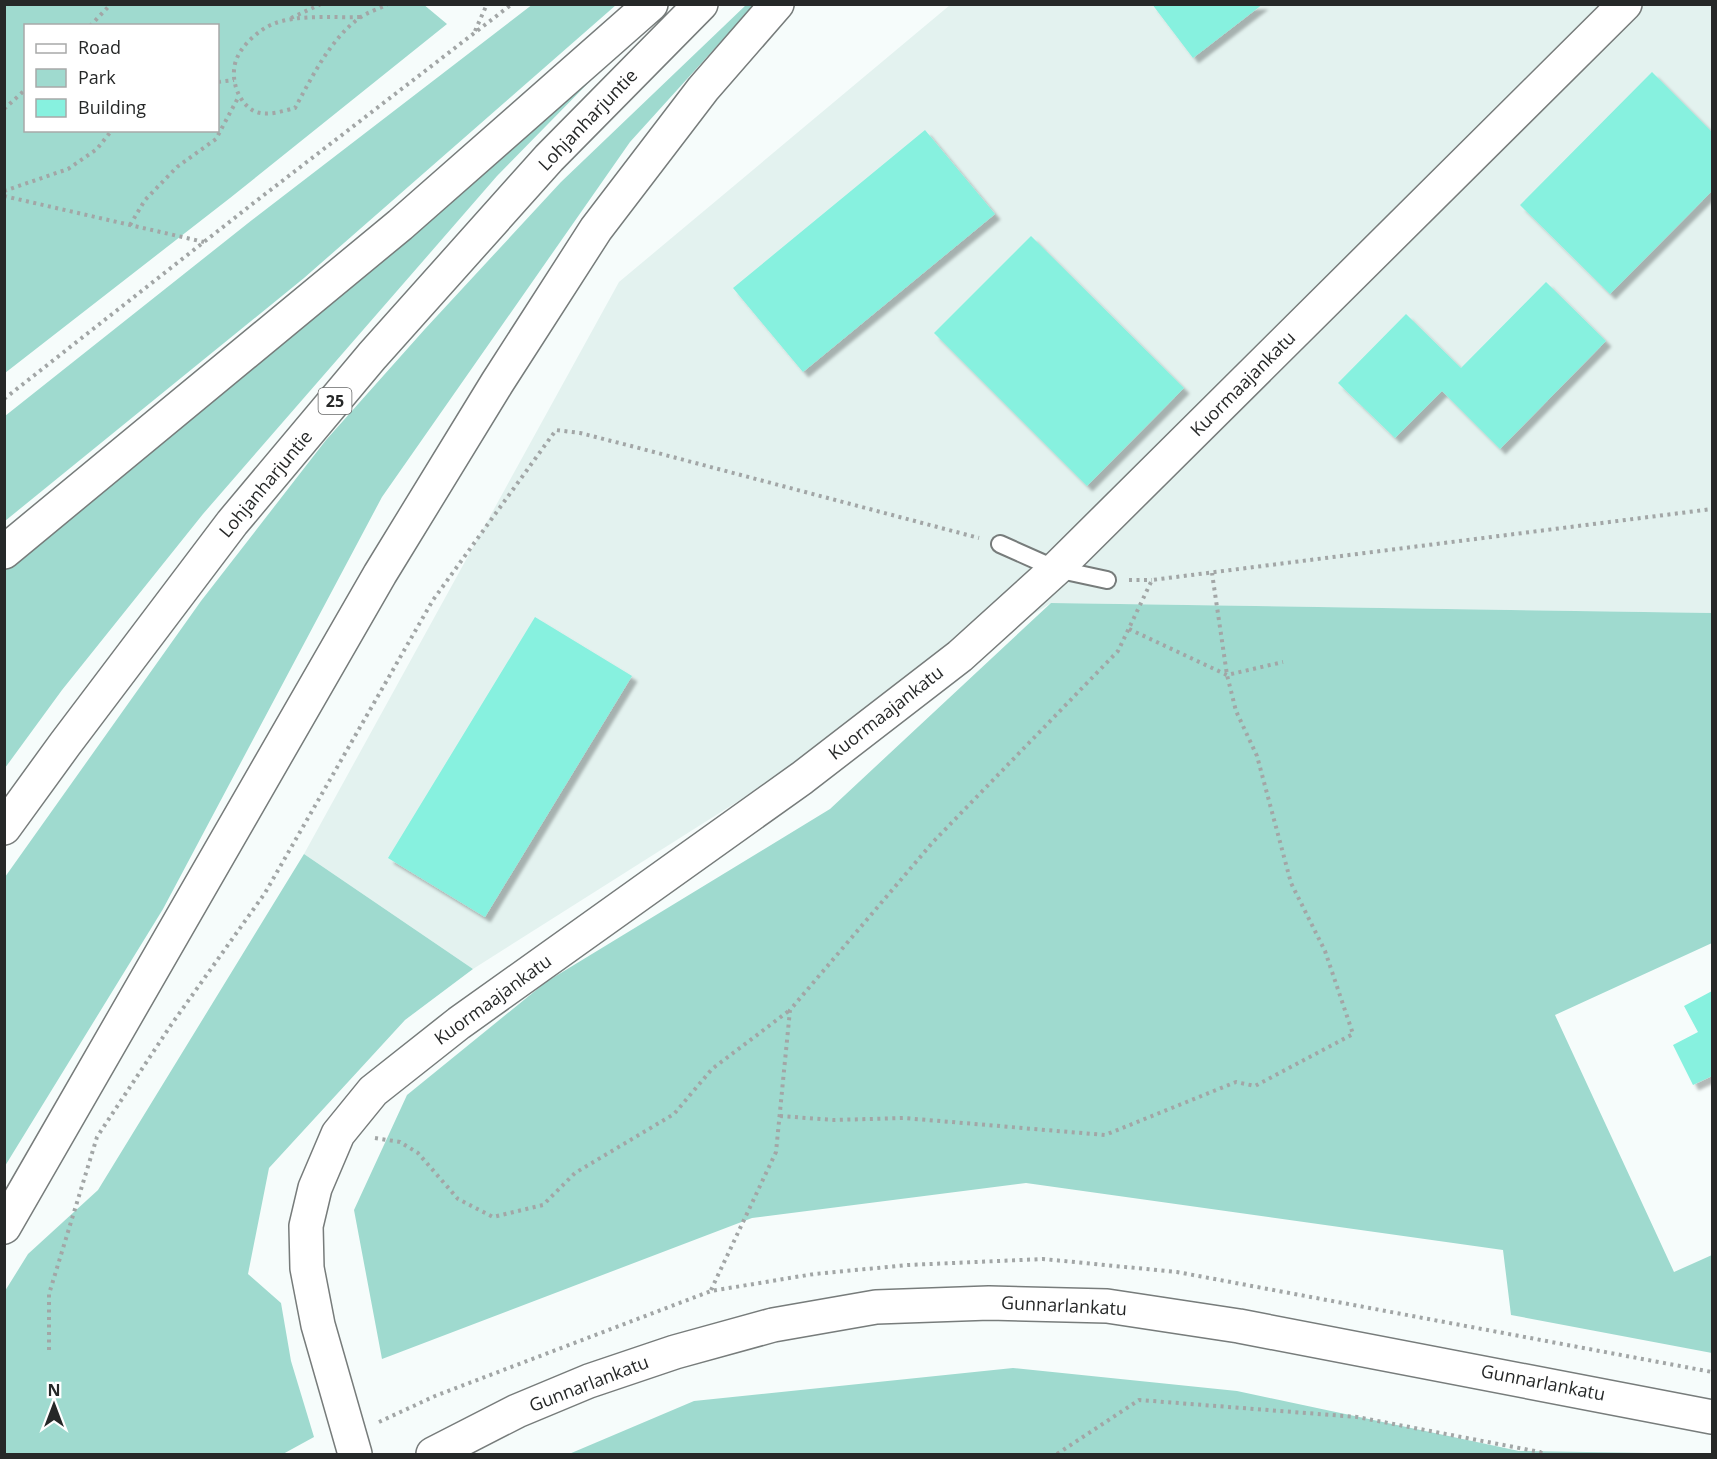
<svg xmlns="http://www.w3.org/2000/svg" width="1717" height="1459" font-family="'Open Sans',sans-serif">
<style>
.built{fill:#e3f2ef}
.green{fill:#9fdacf;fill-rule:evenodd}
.building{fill:#87f1df;filter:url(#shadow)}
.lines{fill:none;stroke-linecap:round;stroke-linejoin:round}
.service-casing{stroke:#777c7b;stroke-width:20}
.minor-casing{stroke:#777c7b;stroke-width:36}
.tertiary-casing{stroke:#777c7b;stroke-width:36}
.trunk-casing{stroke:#777c7b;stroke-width:36}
.path{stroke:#a2a6a6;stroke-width:4;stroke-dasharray:3 4.5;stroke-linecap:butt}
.service{stroke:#fff;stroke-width:16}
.minor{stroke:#fff;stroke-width:33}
.tertiary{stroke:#fff;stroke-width:33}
.trunk{stroke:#fff;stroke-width:33}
.labels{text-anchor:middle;stroke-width:5;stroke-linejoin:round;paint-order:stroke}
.shield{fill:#fff;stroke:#676868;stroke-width:1.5}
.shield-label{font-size:16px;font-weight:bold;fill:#262828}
.street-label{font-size:18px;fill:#262828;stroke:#fff}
</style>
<defs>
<filter id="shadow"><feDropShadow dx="5.5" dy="5.5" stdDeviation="1.5" flood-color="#0004"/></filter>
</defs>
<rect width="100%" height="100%" fill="#f6fcfb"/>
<path class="built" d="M 950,5 L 1712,5 L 1712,613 L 1051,603 L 473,969 L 304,854 L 619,282 Z"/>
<path class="green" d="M 423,4 L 447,24 L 230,198 L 5,373 L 5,5 ZM 26,26 L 218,26 L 218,130 L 26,130 Z
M 533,4 L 616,5 L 304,278 L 5,521 L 5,416 L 252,220 Z
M 746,5 L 754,5 L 630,142 L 382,497 L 163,909 L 5,1166 L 5,877 L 201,601 L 326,440 L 425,329 L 561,182 Z
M 598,73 L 497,176 L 203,514 L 62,690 L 5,768 L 5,566 L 186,419 Z
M 1051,603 L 1712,613 L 1712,943 L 1555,1015 L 1674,1272 L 1712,1255 L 1712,1353 L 1511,1315 L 1503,1250 L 1026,1183 L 752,1218 L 382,1359 L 354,1210 L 407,1095 L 546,982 L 830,809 Z
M 304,854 L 473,969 L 405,1020 L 269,1168 L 248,1274 L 281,1303 L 291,1361 L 314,1437 L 283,1454 L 5,1454 L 5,1291 L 28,1254 L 98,1190 Z
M 1013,1368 L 1237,1391 L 1519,1451 L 1712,1454 L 569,1454 L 694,1401 Z"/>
<path class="building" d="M 1152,4 L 1263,4 L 1193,58 Z
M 1652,72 L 1712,132 L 1712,191 L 1610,294 L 1520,205 Z
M 925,130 L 995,214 L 803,372 L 733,288 Z
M 1031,236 L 1184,388 L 1087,486 L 934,333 Z
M 1546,282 L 1606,341 L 1500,449 L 1442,391 L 1395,438 L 1338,383 L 1406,314 L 1461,368 Z
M 535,617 L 632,676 L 485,917 L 388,858 Z
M 1712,991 L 1712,1076 L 1693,1085 L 1673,1045 L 1698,1032 L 1684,1006 Z"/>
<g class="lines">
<g class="service-casing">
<path id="service" d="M 1000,544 L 1056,569 L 1107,580"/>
</g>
<g class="minor-casing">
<path id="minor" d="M 355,1454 L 318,1325 L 307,1268 L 306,1226 L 315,1188 L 338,1134 L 373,1091 L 459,1023 L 802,778 L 960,656 L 1056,569 L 1625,4"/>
</g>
<g class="tertiary-casing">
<path id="tertiary" d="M 433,1454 L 517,1411 L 589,1381 L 675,1352 L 773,1325 L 876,1307 L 989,1303 L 1107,1306 L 1239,1326 L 1712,1417"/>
</g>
<g class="trunk-casing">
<path id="trunk" d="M 4,552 L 400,225 L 651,4
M 4,828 L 65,744 L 232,523 L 372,356 L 549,158 L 701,4
M 4,1227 L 380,574 L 497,383 L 596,229 L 703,89 L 777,4"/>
</g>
<path class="path" d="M 360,17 C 333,18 298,14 273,24 C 260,29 242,45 237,58 C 229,76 237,102 254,111 C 266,117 283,111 295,108 C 312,77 330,40 358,19 C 367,12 379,9 388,4
M 291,18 L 321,4
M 90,26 L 111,4
M 475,31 L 487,4
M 218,82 L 234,80
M 4,109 L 26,89
M 4,191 L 68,169 L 97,149 L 112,130
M 4,196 L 204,242
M 130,225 L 145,200 L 177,167 L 216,139 L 239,96
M 4,399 L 251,205 L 512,4
M 1129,580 L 1152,580
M 1129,629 L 1227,675 L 1283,662
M 780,1116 L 834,1120 L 904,1118 L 1105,1135 L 1236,1082 L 1255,1086 L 1353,1034 L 1325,951 L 1291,883 L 1257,756 L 1236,711 L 1227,675 L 1212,573
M 375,1138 L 400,1142 L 418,1153 L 458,1199 L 493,1217 L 543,1205 L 575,1173 L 674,1114 L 712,1069 L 790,1010
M 711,1290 L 776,1152 L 790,1010 L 933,842 L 1118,651 L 1152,580 L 1712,509
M 49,1350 L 49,1294 L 97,1137 L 171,1025 L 265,893 L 433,600 L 556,430 L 580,433 L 635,447 L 979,538
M 379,1422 L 435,1396 L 711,1291 L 814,1274 L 908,1265 L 1043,1259 L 1177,1272 L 1712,1372
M 1057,1454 L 1139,1400 L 1357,1417 L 1540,1452 L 1543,1454"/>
<use href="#service" class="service"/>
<use href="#minor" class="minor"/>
<use href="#tertiary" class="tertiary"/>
<use href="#trunk" class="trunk"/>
</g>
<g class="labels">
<rect class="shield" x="318.5" y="388" width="33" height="26" rx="4.5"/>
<g class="shield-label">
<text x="335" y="407">25</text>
</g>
<g class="street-label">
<text transform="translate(588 120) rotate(-46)" y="6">Lohjanharjuntie</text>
<text transform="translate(1243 384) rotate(-45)" y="6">Kuormaajankatu</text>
<text transform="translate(266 484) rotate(-50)" y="6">Lohjanharjuntie</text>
<text transform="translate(886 713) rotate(-38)" y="6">Kuormaajankatu</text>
<text transform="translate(493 1000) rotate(-36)" y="6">Kuormaajankatu</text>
<text transform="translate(1064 1306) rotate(3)" y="6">Gunnarlankatu</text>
<text transform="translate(1543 1383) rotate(11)" y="6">Gunnarlankatu</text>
<text transform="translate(589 1384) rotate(-21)" y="6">Gunnarlankatu</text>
</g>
</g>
<rect width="1717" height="1459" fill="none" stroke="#262828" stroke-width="12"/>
<rect x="24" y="24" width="195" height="108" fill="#ffffff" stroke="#a8a9a9" stroke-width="1.5"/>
<rect x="36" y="44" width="30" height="9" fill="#ffffff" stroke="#a8a9a9" stroke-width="1.5"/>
<text x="78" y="54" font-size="18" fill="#262828">Road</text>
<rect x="36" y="69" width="30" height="18" fill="#9fdacf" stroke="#a8a9a9" stroke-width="1.5"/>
<text x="78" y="84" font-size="18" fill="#262828">Park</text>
<rect x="36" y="99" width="30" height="18" fill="#87f1df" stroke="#a8a9a9" stroke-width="1.5"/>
<text x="78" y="114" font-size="18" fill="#262828">Building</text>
<g transform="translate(54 1405)" stroke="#ffffff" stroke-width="4.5" paint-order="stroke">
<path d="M0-4.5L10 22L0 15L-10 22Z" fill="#262828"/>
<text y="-9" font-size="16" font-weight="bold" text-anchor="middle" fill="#262828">N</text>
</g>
</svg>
